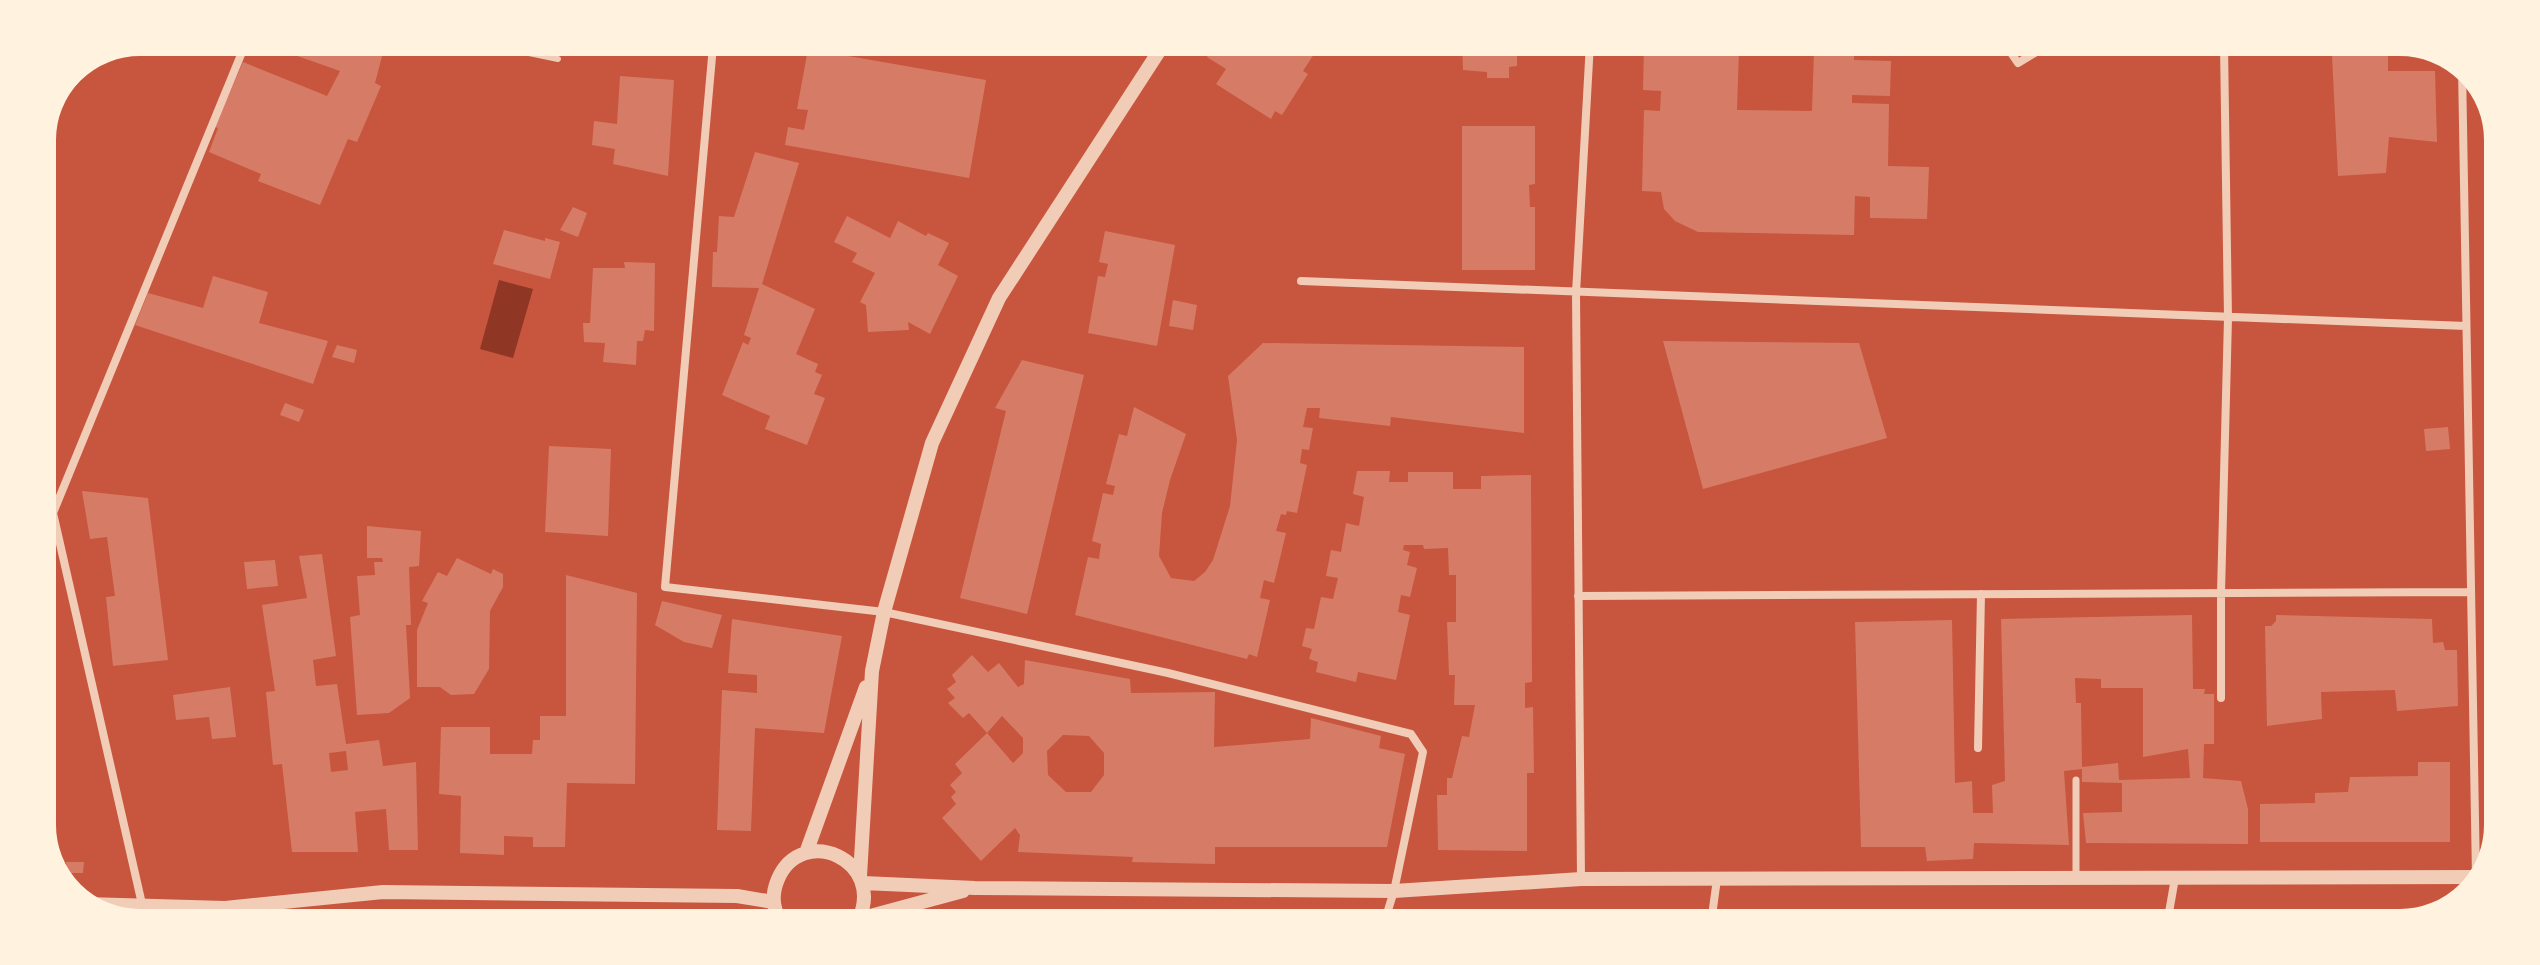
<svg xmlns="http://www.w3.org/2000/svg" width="2540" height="965" font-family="Lato,sans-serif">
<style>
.water{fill:#8f3625}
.building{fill:#d67c66;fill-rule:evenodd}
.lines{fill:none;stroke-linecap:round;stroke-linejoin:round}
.service{stroke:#f1ccb7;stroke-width:6}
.pedestrian{stroke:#f1ccb7;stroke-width:7}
.minor{stroke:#f1ccb7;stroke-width:8}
.tertiary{stroke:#f1ccb7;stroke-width:14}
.rim{fill:none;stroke:#fff3e0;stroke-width:4}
</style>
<rect width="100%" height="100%" fill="#c8553d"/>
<path class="water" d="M 499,280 L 533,289 L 513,358 L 480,349 Z"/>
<path class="building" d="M 252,40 L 386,41 L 375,83 L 381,86 L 357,142 L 348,139 L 320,205 L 258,181 L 261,174 L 209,152 L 218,128 L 215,127 L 243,62 L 327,96 L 340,71 Z
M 676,41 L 691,41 L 690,54 L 676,54 Z
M 1216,43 L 1327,43 L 1320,53 L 1316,51 L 1303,71 L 1308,74 L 1282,115 L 1275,111 L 1271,119 L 1216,84 L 1226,69 L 1207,57 Z
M 1462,43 L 1517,43 L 1517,66 L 1509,67 L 1509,78 L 1487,78 L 1487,72 L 1463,70 Z
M 1644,44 L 1881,44 L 1881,53 L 1854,52 L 1854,60 L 1891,61 L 1890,96 L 1852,95 L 1852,103 L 1889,104 L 1888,166 L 1929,167 L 1927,219 L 1870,218 L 1870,197 L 1855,196 L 1854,235 L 1698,232 L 1675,221 L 1664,209 L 1661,192 L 1642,191 L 1644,110 L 1660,111 L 1661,91 L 1643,90 ZM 1739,50 L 1814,50 L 1812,111 L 1737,110 Z
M 808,49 L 986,80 L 969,178 L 785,145 L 788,127 L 804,130 L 808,110 L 797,109 Z
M 2388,54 L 2388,71 L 2435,71 L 2437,142 L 2389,137 L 2386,173 L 2338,176 L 2332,55 Z
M 620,76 L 674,80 L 668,176 L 613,164 L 615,149 L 592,145 L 594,121 L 617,124 Z
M 1462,126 L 1535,126 L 1535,184 L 1529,185 L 1530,207 L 1535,207 L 1535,270 L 1462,270 Z
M 755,152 L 799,163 L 762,284 L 815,309 L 796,354 L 818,364 L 815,372 L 822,375 L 814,394 L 825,398 L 807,445 L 765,429 L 770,416 L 722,395 L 743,342 L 748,345 L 751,338 L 744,335 L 759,288 L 712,287 L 713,252 L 717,252 L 719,216 L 734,217 Z
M 2500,165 L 2499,285 L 2494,285 L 2491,167 Z
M 573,207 L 587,213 L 578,237 L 560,230 Z
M 847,216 L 890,238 L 898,221 L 926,236 L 928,233 L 949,243 L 938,265 L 958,276 L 930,334 L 908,322 L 909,330 L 868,332 L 866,305 L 860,302 L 875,273 L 852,262 L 857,253 L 834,242 Z
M 504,230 L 545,241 L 545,238 L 560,242 L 550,279 L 493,264 Z
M 1105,231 L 1175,245 L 1157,346 L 1088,333 L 1098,276 L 1105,277 L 1108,264 L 1099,262 Z
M 624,262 L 655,263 L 654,331 L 645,330 L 643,341 L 637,341 L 636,365 L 603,362 L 605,343 L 584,342 L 583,323 L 590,323 L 593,268 L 625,268 Z
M 213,276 L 268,292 L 259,323 L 328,341 L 313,384 L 135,325 L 148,293 L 203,308 Z
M 1173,300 L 1197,305 L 1193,330 L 1169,326 Z
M 1663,341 L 1859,343 L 1887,438 L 1703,489 Z
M 1263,343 L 1524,347 L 1524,433 L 1391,417 L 1390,426 L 1319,418 L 1320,408 L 1307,408 L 1303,427 L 1313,428 L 1309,450 L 1302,449 L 1300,463 L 1307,465 L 1297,513 L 1287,511 L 1286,515 L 1281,514 L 1276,531 L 1286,533 L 1274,583 L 1264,580 L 1260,598 L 1270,600 L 1257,657 L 1249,654 L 1247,659 L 1075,615 L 1088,557 L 1099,559 L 1101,544 L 1092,541 L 1103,493 L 1113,495 L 1115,486 L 1106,484 L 1119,434 L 1127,436 L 1134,407 L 1186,434 L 1170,480 L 1162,513 L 1159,556 L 1171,578 L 1194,581 L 1205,572 L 1213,560 L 1230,506 L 1237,440 L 1228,376 Z
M 337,345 L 357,350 L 354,363 L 332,357 Z
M 1022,360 L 1084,375 L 1027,614 L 960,598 L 1006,411 L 995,408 Z
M 285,403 L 304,410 L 299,422 L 280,415 Z
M 2498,412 L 2497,513 L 2491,513 L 2487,413 Z
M 2448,427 L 2450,449 L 2426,451 L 2424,429 Z
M 549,446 L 611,449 L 608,536 L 545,532 Z
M 1357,471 L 1390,471 L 1389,482 L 1408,482 L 1408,472 L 1453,472 L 1453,489 L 1481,489 L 1481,476 L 1531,475 L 1532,682 L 1525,683 L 1525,708 L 1533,707 L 1534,773 L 1527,773 L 1527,851 L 1438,850 L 1437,795 L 1447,795 L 1447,778 L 1452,778 L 1462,736 L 1469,737 L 1475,705 L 1454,705 L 1455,675 L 1449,675 L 1447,622 L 1456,622 L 1456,575 L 1449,575 L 1448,548 L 1424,549 L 1423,545 L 1404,545 L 1403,550 L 1410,552 L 1407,565 L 1417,568 L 1410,597 L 1401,595 L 1398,612 L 1410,615 L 1396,680 L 1358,672 L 1356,682 L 1316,672 L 1318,662 L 1309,659 L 1312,649 L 1302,646 L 1306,628 L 1314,629 L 1321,597 L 1333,599 L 1338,578 L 1326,576 L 1331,550 L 1341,552 L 1346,523 L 1359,526 L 1364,497 L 1353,494 Z
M 82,491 L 148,498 L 168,660 L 113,666 L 106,597 L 115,596 L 107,537 L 90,539 Z
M 367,526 L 421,531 L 419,566 L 409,567 L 411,625 L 406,625 L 410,698 L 389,713 L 357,715 L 350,617 L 360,615 L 357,576 L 375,575 L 374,562 L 383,562 L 382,558 L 367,558 Z
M 322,554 L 336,656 L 313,660 L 316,686 L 337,684 L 346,744 L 379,740 L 383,766 L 416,762 L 418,850 L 389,850 L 386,809 L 355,812 L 358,852 L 292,852 L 282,764 L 273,765 L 266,692 L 275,691 L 262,605 L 307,598 L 299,556 ZM 346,751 L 348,770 L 331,772 L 329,753 Z
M 457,558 L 491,574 L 493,569 L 503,574 L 503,587 L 490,611 L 489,669 L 474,694 L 451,695 L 440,687 L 417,687 L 417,630 L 428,603 L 422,601 L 438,572 L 447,576 Z
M 275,560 L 278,586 L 247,589 L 244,562 Z
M 566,575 L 637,593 L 635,784 L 567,783 L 565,847 L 533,847 L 533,837 L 504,836 L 504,855 L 460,853 L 461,796 L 439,794 L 441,727 L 490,727 L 490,754 L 532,754 L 533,740 L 540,740 L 540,716 L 566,716 Z
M 662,601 L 722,615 L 712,648 L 684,642 L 655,625 Z
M 2192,615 L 2193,689 L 2205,689 L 2204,694 L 2214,694 L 2214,744 L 2204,744 L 2203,778 L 2241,781 L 2248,809 L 2248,844 L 2086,843 L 2083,813 L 2122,812 L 2122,783 L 2082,782 L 2082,769 L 2064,771 L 2069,845 L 1974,843 L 1973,859 L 1927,861 L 1925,847 L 1861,847 L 1855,622 L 1952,620 L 1955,783 L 1972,781 L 1973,813 L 1993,813 L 1992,785 L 2005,781 L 2001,619 ZM 2075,678 L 2101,679 L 2101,688 L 2143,688 L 2143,757 L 2188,749 L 2190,778 L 2119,780 L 2118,763 L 2082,767 L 2081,703 L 2076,703 Z
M 2276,615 L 2432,619 L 2433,643 L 2443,642 L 2445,650 L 2457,650 L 2458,706 L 2397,711 L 2395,690 L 2321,692 L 2322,719 L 2267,726 L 2265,626 L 2271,626 L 2276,621 Z
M 732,619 L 842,636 L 824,733 L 755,728 L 751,831 L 717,830 L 722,690 L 757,693 L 757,675 L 728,673 Z
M 972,655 L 988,672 L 999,663 L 1018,687 L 1024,684 L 1025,660 L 1130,679 L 1131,693 L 1215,692 L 1214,747 L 1310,739 L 1311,718 L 1381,736 L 1379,748 L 1405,754 L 1387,847 L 1215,847 L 1215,864 L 1132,862 L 1133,857 L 1018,852 L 1020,835 L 1015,828 L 981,861 L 942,818 L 956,804 L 951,797 L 956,792 L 950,785 L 962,773 L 955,764 L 987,733 L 1013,763 L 1023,753 L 1023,738 L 1002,716 L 987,733 L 969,713 L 963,718 L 948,703 L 955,698 L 947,689 L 956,682 L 952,675 ZM 1063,735 L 1089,736 L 1104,753 L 1104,775 L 1091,792 L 1066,792 L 1048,775 L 1047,751 Z
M 230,687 L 236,737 L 212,739 L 209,717 L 176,720 L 173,695 Z
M 2418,762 L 2450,762 L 2450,842 L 2260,842 L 2260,804 L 2315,803 L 2315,793 L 2348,792 L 2350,777 L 2418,776 Z
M 66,862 L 84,862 L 83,873 L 67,873 Z"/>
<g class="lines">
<path class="service" d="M 471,41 L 558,59"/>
<path class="pedestrian" d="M 2076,780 L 2076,878"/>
<path class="minor" d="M 2005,44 L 2018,63 L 2048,45
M 712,57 L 665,587 L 884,612 L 1168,673 L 1411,734 L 1423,752 L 1394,891 L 1384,923
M 2462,67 L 2476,877
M 1301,281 L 2466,326
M 40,507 L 53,513 L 142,904
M 53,513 L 247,40
M 1578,596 L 2471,592
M 2221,698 L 2221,593 L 2228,318 L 2224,45
M 1978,748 L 1981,594
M 1581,879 L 1576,293 L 1590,43
M 222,920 L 225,908
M 1711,923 L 1717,879
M 2167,924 L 2175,878"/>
<path class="tertiary" d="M 806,853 L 866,687
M 860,876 L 872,671 L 884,612 L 932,443 L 999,298 L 1165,42
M 863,883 L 975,888 L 1394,891 L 1581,879 L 2481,877
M 86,904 L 225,908 L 383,892 L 737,896 L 773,902
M 859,919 L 963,891
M 781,921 C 772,908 772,893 778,879 C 802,823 887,860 858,921"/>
</g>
<path d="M0 0H2540V965H0ZM140 54H2400A86 86 0 0 1 2486 140V825A86 86 0 0 1 2400 911H140A86 86 0 0 1 54 825V140A86 86 0 0 1 140 54Z" fill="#fff3e0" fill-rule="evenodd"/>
<path class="rim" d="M140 54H2400A86 86 0 0 1 2486 140V825A86 86 0 0 1 2400 911H140A86 86 0 0 1 54 825V140A86 86 0 0 1 140 54Z"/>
</svg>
